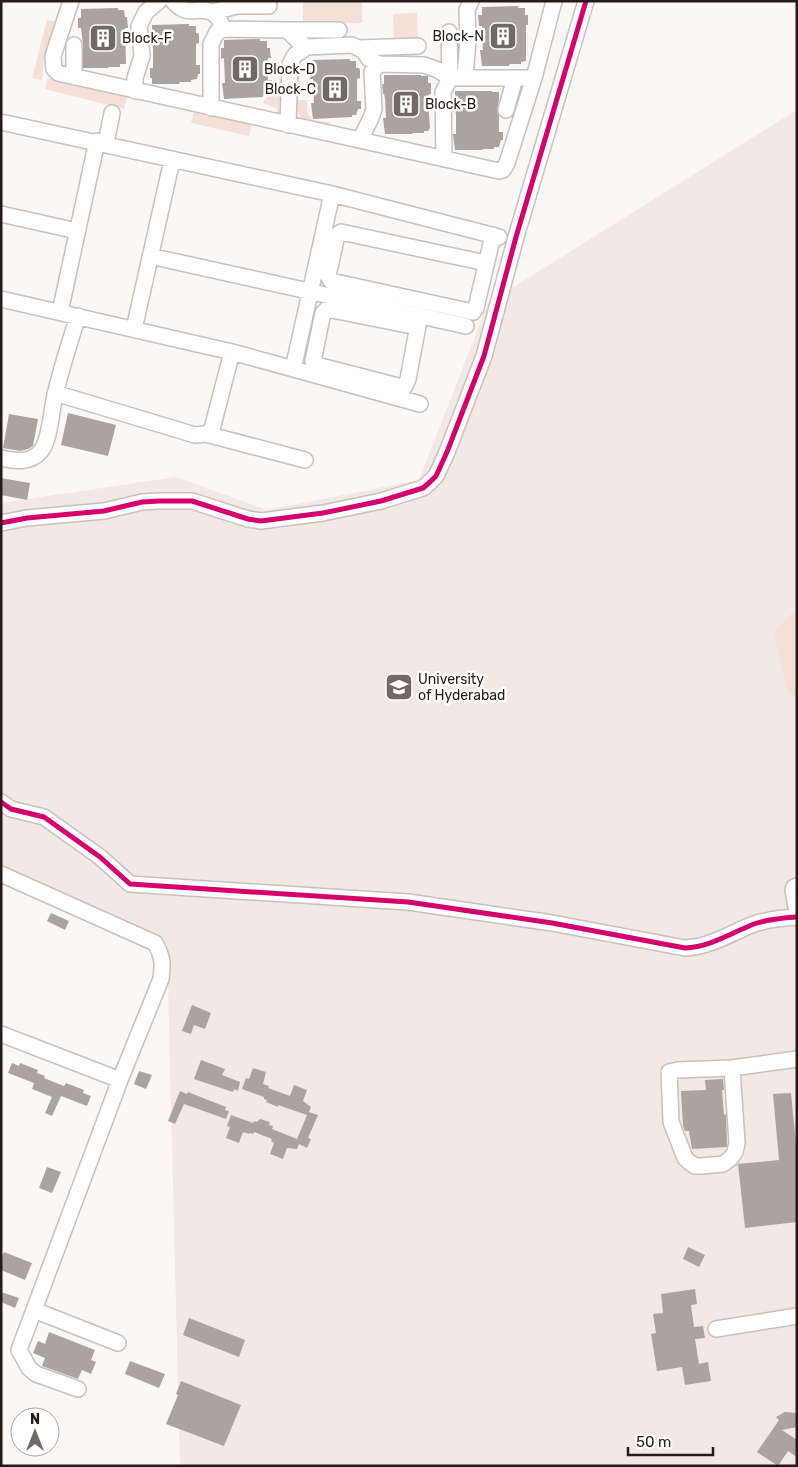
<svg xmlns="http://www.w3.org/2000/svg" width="798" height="1467" font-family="Rubik,sans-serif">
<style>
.built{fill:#f2e8e4}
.green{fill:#f5e0d7}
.building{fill:#aaa4a1}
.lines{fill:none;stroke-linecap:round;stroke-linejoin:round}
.minor-casing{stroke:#c7c1bd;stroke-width:18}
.minor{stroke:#fefefe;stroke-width:15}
.cycleway-casing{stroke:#fff;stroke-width:8}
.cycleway{stroke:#d6006c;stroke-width:5}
.labels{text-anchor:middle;stroke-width:5;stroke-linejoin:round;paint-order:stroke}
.poi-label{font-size:14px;fill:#261c17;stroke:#fff;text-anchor:start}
</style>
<rect width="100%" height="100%" fill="#faf7f5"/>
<path class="built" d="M 797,110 L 797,1466 L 180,1466 L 167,944 L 1,864 L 1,503 L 176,477 L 267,510 L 419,480 L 488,303 Z"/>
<path class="green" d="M 303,1 L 362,1 L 362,23 L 303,24 Z
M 417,13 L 418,38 L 394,39 L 393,14 Z
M 47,20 L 55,22 L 44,60 L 42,80 L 32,78 Z
M 283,77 L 284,112 L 281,116 L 276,117 L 277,108 L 262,103 Z
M 48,78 L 127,97 L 124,109 L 45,89 Z
M 297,100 L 307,100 L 308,114 L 313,120 L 330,122 L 329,127 L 304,122 L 297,112 Z
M 194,111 L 252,124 L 249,136 L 191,123 Z
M 792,613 L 797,613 L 797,698 L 787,691 L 774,633 Z"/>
<path class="building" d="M 518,6 L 518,8 L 525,8 L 525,15 L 528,15 L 528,25 L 526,25 L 526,61 L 521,62 L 521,64 L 510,64 L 509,66 L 482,66 L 480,50 L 483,50 L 482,30 L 482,26 L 479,26 L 478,15 L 482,15 L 482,7 Z
M 118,8 L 118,10 L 124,10 L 125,17 L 127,17 L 128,28 L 125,28 L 126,64 L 120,64 L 120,67 L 109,67 L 108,68 L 83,68 L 83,45 L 81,28 L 78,28 L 78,18 L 81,18 L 81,9 Z
M 189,24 L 189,26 L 196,26 L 196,33 L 198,33 L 199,35 L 199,43 L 196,44 L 196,65 L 200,65 L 200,74 L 198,74 L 197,79 L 191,80 L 191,82 L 180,82 L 179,84 L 152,84 L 152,78 L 150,78 L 150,68 L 153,68 L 153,48 L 152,44 L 150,44 L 149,33 L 152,33 L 152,25 Z
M 260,39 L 260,41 L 267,41 L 267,48 L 270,48 L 270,50 L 271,58 L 268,58 L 268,80 L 272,80 L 272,88 L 269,89 L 267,95 L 263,95 L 263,97 L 224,99 L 222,83 L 225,83 L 224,58 L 221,59 L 221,48 L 224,48 L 224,40 Z
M 350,59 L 350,61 L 356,61 L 356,68 L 359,68 L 360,70 L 360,78 L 357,79 L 357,101 L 361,101 L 361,109 L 358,109 L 356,115 L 352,115 L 352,117 L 313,119 L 311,103 L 314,103 L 313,83 L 313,79 L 310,79 L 310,68 L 313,68 L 313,60 Z
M 384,75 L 421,75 L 421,76 L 428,76 L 428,83 L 431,83 L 431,94 L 429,94 L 428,99 L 430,128 L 428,131 L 424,131 L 424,133 L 413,133 L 412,134 L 385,134 L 383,118 L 386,118 L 385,98 L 384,94 L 383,94 L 382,84 L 384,84 Z
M 455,91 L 492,91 L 492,92 L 499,92 L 499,99 L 497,112 L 499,116 L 499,132 L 503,132 L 503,140 L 501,140 L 499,147 L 494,147 L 494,149 L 483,149 L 482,150 L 455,150 L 453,134 L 456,134 L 456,114 L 455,110 L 453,110 L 452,100 L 455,100 Z
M 68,413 L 116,425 L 108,456 L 61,445 Z
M 9,414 L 38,419 L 33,446 L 28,449 L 20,451 L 3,448 Z
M 1,478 L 30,483 L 27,500 L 1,495 Z
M 51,913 L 69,921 L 65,930 L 47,921 Z
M 192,1005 L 211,1013 L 205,1029 L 194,1025 L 191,1034 L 182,1031 Z
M 201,1060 L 225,1069 L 222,1075 L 240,1082 L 238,1091 L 234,1089 L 233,1092 L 194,1079 Z
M 12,1063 L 19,1066 L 20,1063 L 38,1070 L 37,1073 L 45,1076 L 44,1078 L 64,1086 L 66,1083 L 84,1090 L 83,1093 L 91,1096 L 87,1106 L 61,1096 L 52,1116 L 45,1113 L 52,1097 L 32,1089 L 34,1083 L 8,1073 Z
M 253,1068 L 266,1072 L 263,1084 L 269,1086 L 268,1088 L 290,1096 L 294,1085 L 307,1090 L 303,1101 L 311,1107 L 309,1112 L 318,1115 L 308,1138 L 311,1139 L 307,1148 L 299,1144 L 297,1149 L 287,1148 L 283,1159 L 270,1154 L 274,1143 L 271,1141 L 272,1139 L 254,1132 L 253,1134 L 250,1133 L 249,1134 L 243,1132 L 239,1143 L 226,1138 L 230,1127 L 227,1126 L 231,1115 L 253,1123 L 254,1121 L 257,1122 L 260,1119 L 270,1122 L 269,1125 L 273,1126 L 272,1129 L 297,1139 L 307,1115 L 278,1105 L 278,1107 L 266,1102 L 267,1100 L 264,1099 L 264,1097 L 242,1089 L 246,1078 L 249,1079 Z
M 139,1071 L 152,1075 L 146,1089 L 134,1084 Z
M 723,1079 L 724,1090 L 722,1090 L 724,1115 L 726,1114 L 727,1147 L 692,1149 L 689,1131 L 685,1131 L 683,1126 L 681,1091 L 706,1090 L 705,1080 Z
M 180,1091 L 187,1094 L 188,1092 L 226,1107 L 225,1110 L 229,1111 L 226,1119 L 184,1104 L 175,1124 L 168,1121 Z
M 791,1093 L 797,1154 L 797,1222 L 745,1228 L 738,1164 L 779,1160 L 773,1094 Z
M 47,1167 L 61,1172 L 52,1193 L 39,1188 Z
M 688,1247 L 705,1255 L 699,1267 L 683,1259 Z
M 4,1252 L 32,1263 L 25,1280 L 1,1270 L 1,1259 Z
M 695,1289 L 697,1304 L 691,1305 L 694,1327 L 703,1326 L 705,1338 L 695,1339 L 699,1364 L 708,1362 L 711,1381 L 685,1385 L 682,1367 L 657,1371 L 651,1334 L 656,1333 L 653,1314 L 663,1313 L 661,1294 Z
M 1,1292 L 19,1298 L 15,1308 L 1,1302 Z
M 189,1318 L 245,1340 L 239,1357 L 183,1335 Z
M 49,1332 L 95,1350 L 91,1360 L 96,1362 L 91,1374 L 82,1370 L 78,1379 L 42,1366 L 45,1358 L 33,1353 L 38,1341 L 45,1344 Z
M 130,1361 L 165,1374 L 159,1388 L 125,1374 Z
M 181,1381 L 241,1405 L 224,1446 L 166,1424 L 178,1395 L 176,1394 Z
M 785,1412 L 797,1413 L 797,1427 L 782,1430 L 797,1440 L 797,1457 L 788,1451 L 778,1466 L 757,1452 L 779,1420 L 776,1417 Z"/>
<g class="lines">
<g class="minor-casing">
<path id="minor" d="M 71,1 L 53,56 L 54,69 L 58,73 L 499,171 L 503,170 L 507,163 L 534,78 L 554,1
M 173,1 C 189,20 198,4 213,13 C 218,16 221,23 224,29
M 213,12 L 237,6 L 269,6
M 287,30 L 339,30
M 74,45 L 74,77
M 359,48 L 418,46
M 465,77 L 468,40 L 467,10 L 471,1
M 135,91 L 135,78 L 142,56 L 139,26 L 146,12 L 159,1
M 211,108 L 211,44 L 217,32 L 224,29 L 287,30 L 299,42 L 307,47 L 352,45 L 364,51 L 369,59 L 379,64 L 424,65 L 438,70 L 450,78 L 534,78
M 506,110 L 515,78
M 1,122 L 332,194 L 499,237
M 288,125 L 290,64 L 295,55 L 307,47
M 360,140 L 371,118 L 374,109 L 372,72 L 379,64
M 106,143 L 112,113
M 444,159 L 443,92 L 450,78 L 449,32
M 1,214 L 77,231
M 150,256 L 466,326
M 486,263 L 341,232 L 337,235 L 328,276 L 331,281 L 473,312 L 476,308 L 493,235
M 1,299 L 232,352 L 420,404
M 60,312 L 97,141
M 417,327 L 327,309 L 323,313 L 313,361 L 317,365 L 398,386 L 405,386 L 408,379 L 420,315
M 134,329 L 172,160
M 293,369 L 332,194
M 55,393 L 195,435 L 206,434 L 212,429 L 232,352
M 206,434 L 305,460
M 1,458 C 15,461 30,464 41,451 C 51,438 51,408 56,391 C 62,366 70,341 78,316
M 1,523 L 27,518 L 104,511 L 142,502 L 159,501 L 192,501 L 248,519 L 261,521 L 323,513 L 381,501 L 423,488 L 430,482 L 436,476 L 447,452 L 484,356 L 516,237 L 586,1
M 1,802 L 11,809 L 44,817 L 100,857 L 130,884 L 408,902 L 552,923 L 685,948 C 710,947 731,933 754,924 C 768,919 783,918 797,917
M 1,874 L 155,943 C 163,957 163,964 161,979 L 120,1080 L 34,1310 L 118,1343
M 797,886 L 794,887 L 793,890 L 797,912
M 1,1034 L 120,1080
M 732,1068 L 737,1143 L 735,1152 L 730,1159 L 723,1164 L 702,1166 L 695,1166 L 689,1162 L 685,1158 L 671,1122 L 669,1072 L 678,1070 L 732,1068 L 797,1059
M 34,1310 L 19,1350 L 29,1368 L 36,1374 L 78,1389
M 716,1329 L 797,1316"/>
</g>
<use href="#minor" class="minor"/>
<g class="cycleway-casing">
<path id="cycleway" d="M 1,523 L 27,518 L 104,511 L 142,502 L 159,501 L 192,501 L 248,519 L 261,521 L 323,513 L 381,501 L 423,488 L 430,482 L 436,476 L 447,452 L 484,356 L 516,237 L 586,1
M 1,802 L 11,809 L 44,817 L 100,857 L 130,884 L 408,902 L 552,923 L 685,948 C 710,947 731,933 754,924 C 768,919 783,918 797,917"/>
</g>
<use href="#cycleway" class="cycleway"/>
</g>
<defs>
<g id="building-square" transform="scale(1.4375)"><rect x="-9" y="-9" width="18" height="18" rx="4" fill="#706965" stroke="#fff"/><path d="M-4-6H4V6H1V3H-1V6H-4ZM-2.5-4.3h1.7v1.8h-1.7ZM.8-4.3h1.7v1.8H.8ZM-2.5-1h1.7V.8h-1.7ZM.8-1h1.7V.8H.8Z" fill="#fff"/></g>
<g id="university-square" transform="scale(1.4375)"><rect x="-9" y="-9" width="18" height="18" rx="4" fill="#706965" stroke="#fff"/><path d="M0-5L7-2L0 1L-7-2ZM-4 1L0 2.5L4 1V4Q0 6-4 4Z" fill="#fff"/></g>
</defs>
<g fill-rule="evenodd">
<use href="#building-square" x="503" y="36"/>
<use href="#building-square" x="103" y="38"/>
<use href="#building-square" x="245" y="69"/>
<use href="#building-square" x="335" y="89"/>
<use href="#building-square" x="406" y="104"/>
<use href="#university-square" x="399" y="687"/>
</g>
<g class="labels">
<g class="poi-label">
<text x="484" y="41" text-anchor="end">Block-N</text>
<text x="122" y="43">Block-F</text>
<text x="264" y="74">Block-D</text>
<text x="316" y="94" text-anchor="end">Block-C</text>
<text x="425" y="109">Block-B</text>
<text x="418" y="684">University<tspan x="418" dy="16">of Hyderabad</tspan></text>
</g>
</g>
<rect width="798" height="1467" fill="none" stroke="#261c17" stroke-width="5"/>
<g transform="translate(35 1432)"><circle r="24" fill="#ffffff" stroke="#a8a4a2"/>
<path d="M0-4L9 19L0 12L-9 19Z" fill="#706965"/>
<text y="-8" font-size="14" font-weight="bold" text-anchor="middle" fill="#261c17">N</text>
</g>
<path d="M628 1447v8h85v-8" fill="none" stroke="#261c17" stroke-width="2.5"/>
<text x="636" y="1447" font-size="15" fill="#261c17" stroke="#ffffff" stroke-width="4" paint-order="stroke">50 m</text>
</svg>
